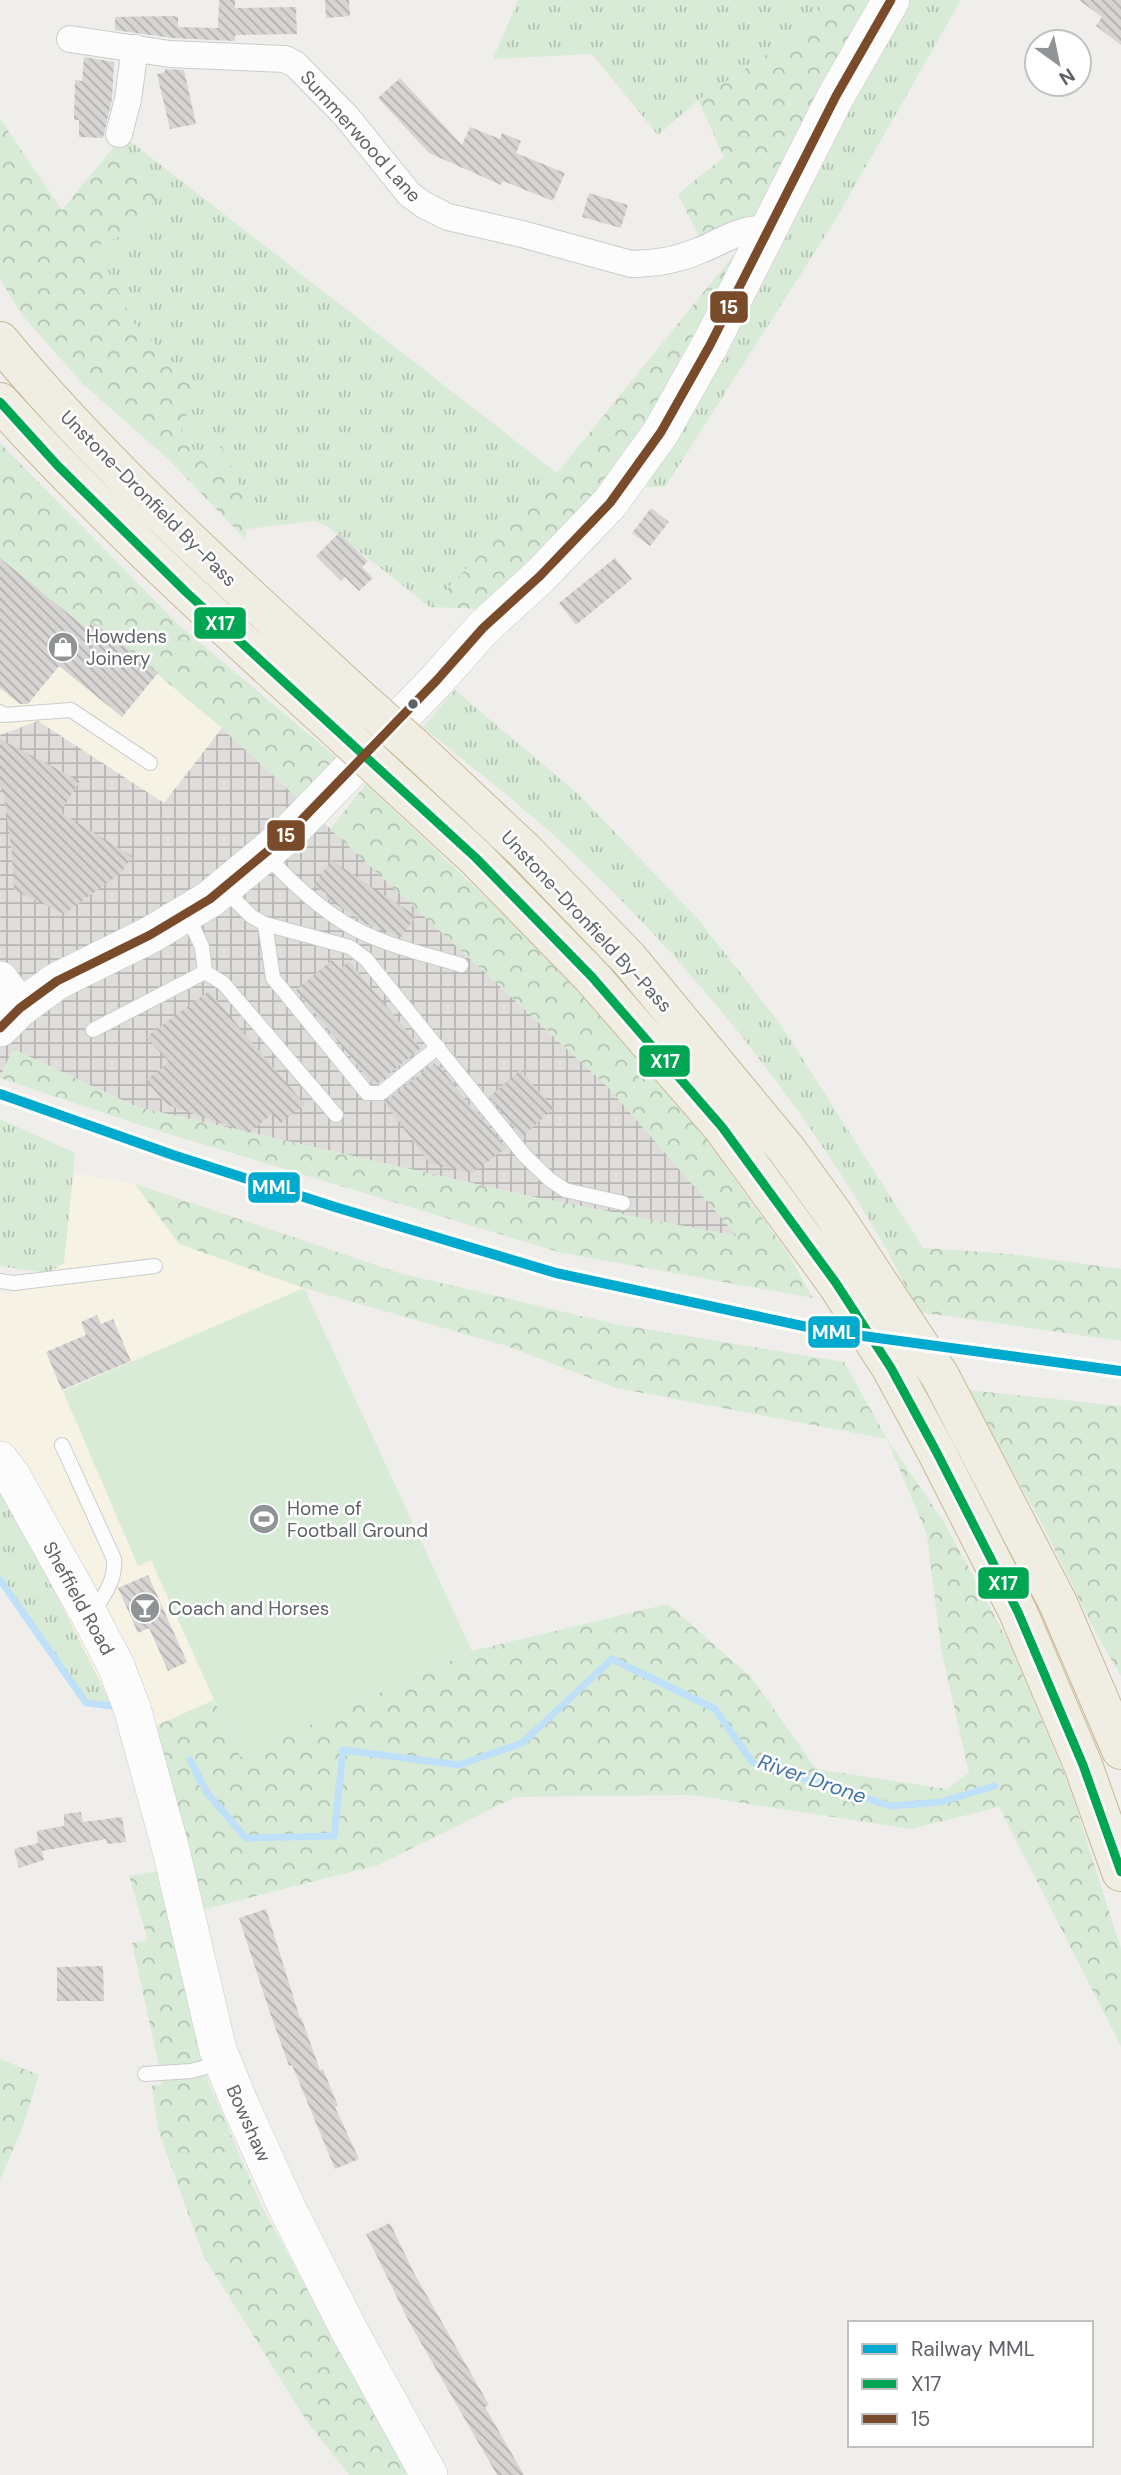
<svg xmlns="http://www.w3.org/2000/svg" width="1121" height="2475" font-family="'DM Sans',sans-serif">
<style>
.commercial{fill:#f7f3e4}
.industrial{fill:url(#industrial-grid)}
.grass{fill:url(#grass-tufts)}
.forest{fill:url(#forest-crowns)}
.pitch{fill:#d8ebd6}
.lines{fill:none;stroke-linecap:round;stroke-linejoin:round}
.stream{stroke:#bfe0f9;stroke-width:7}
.building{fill:url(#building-back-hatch)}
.lane-casing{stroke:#cbcccc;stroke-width:16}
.street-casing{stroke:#cbcccc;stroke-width:28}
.secondary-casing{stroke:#cacacb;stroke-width:38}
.highway-casing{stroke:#c8b996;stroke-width:40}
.lane{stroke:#fdfcfc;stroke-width:14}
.street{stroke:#fdfcfc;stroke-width:26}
.secondary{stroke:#fdfcfc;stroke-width:37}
.highway{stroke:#f0ede3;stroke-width:38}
.highway-bridge-casing{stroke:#c8b996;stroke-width:40;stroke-linecap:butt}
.highway-bridge{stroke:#f0ede3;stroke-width:38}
.bus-1-casing{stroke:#fff;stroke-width:14}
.bus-2-casing{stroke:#fff;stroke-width:14}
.bus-1{stroke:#00a651;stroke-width:9}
.bus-2{stroke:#7a4b2a;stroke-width:9}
.rail-1-casing{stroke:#fff;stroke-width:16}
.rail-1{stroke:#00a9ce;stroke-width:10}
.bus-dot{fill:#5f6368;stroke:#fff;stroke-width:2.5}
.labels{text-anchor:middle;stroke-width:5;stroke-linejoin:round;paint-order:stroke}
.street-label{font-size:19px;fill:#5f6368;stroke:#fff}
.poi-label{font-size:19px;fill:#5f6368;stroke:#fff;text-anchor:start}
.water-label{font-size:21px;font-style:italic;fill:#4174aa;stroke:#fff}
.line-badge{stroke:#fff;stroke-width:2.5}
.badge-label{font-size:19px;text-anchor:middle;font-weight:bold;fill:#fff}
</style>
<defs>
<pattern id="industrial-grid" width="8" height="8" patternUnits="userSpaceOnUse" patternTransform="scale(1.75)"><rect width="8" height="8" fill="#dfddda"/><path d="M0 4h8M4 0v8" fill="none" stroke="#b8b7b5"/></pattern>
<pattern id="grass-tufts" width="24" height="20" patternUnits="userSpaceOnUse" patternTransform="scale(1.75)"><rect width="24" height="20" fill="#d8ebd6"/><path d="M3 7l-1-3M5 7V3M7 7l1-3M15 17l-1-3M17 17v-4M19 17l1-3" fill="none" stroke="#b2c2b1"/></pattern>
<pattern id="forest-crowns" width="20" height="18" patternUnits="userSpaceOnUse" patternTransform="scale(1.75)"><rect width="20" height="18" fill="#d8ebd6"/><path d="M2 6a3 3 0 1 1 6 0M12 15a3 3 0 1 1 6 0" fill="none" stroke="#b2c2b1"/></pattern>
<pattern id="building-back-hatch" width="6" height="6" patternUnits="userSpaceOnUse" patternTransform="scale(1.75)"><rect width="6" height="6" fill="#d6d5d3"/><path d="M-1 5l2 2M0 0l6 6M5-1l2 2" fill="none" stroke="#b1b0af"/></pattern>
</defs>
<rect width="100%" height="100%" fill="#efeeea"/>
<path class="commercial" d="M 0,558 L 87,628 L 93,621 L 222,728 L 164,804 L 38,721 L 0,735 Z
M 74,1173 L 135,1184 L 179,1244 L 304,1288 L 472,1651 L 153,1727 L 112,1706 L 0,1483 L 0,1293 L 12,1294 L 64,1263 Z"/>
<path class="industrial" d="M 38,721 L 164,803 L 222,728 L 608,1087 L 738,1237 L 529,1196 L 137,1107 L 13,1049 L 0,1077 L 0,735 Z"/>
<path class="grass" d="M 518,0 L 822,0 L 804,30 L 698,100 L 658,135 L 592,54 L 493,59 Z
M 911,0 L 961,0 L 834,222 L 665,487 L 646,487 L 662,460 L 878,52 Z
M 126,138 L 557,473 L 430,607 L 327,526 L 314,521 L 247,529 L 248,503 L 220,446 L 210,469 L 180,433 L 196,387 L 134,323 L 95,246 L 134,231 L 157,196 L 113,148 L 112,144 Z
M 455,690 L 578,794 L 698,919 L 781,1025 L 923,1248 L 884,1245 C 802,1102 694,967 574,854 C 527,809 473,769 423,727 Z
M 0,1119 L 75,1153 L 64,1263 L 47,1273 L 0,1266 Z
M 0,1483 L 2,1486 L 112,1706 L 86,1703 L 0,1584 Z"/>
<path class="forest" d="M 822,0 L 883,0 L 774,200 L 747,221 L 702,243 L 678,194 L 724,157 L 698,100 L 804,30 Z
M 0,119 L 62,210 L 113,148 L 157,196 L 134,231 L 96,246 L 134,323 L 197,387 L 180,433 L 210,469 L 221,445 L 248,503 L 246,540 L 168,459 L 82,383 L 22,315 L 0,279 Z
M 741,246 L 620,471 L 484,609 L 430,607 L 557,473 Z
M 0,443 L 179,625 L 337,758 L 300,800 L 222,728 L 94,621 L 87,629 L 0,558 Z
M 366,784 L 561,969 L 692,1119 L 789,1255 L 813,1298 L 562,1253 L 143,1126 L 0,1078 L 13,1049 L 137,1107 L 529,1196 L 737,1236 L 608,1087 L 330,829 Z
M 135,1184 L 399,1273 L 615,1324 L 844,1362 L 887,1439 L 944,1522 L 1009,1643 L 1069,1785 L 1121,1949 L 1121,2046 L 999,1807 L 911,1829 L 691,1795 L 515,1797 L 378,1865 L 201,1910 L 153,1727 L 214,1700 L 240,1756 L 472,1651 L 668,1604 L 751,1677 L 816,1769 L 947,1789 L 969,1773 L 941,1648 L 927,1535 L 887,1439 L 616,1388 L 507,1346 L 304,1288 L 179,1244 Z
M 884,1245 L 1010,1254 L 1121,1269 L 1121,1341 L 919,1312 Z
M 967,1390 L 1121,1406 L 1121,1676 L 1097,1635 L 1043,1526 Z
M 160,1871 L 209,2083 L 261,2205 L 408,2475 L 349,2475 L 306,2420 L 203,2255 L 158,2129 L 152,2086 L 163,2084 L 132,1943 L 148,1940 L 129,1876 Z
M 0,2059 L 39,2075 L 23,2126 L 0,2180 Z"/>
<path class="pitch" d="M 304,1288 L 472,1651 L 240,1757 L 151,1560 L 138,1566 L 63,1391 Z"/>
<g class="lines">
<path class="stream" d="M 0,1580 L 86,1703 L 112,1706
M 190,1760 L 207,1793 L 246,1838 L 334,1836 L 343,1750 L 459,1765 L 522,1743 L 612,1659 L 715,1709 L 753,1763 L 891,1806 L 941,1802 L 994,1786"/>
</g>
<path class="building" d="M 219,0 L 235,0 L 235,8 L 296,7 L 297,34 L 235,35 L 235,41 L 172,38 L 115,30 L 115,17 L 172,16 L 178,17 L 178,27 L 218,28 Z
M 325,0 L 349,0 L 350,16 L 326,18 Z
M 1079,0 L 1121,0 L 1121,45 L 1096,26 L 1102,17 Z
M 84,57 L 114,62 L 112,99 L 103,138 L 79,137 L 79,120 L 74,120 L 75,80 L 82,81 Z
M 165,69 L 184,70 L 196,124 L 170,129 L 157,74 L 165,72 Z
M 400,78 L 462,145 L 470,127 L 500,139 L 502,133 L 521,141 L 516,153 L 565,173 L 553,201 L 503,181 L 501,185 L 429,153 L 378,98 Z
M 589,193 L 628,205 L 621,228 L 582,217 Z
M 651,508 L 669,522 L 650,546 L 632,533 Z
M 339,533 L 368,561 L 362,567 L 373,578 L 359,591 L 345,577 L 341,581 L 316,556 Z
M 0,558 L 87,629 L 93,621 L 158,673 L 122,717 L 59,666 L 28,704 L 20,704 L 0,688 Z
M 615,558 L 632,579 L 576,625 L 559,603 Z
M 0,739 L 80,781 L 60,812 L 132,856 L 121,873 L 64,914 L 14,890 L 12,854 L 4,796 L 0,785 Z
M 331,860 L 416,916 L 401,937 L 366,924 L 325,897 L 327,894 L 314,885 Z
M 332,960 L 340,969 L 349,961 L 421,1048 L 378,1083 L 372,1083 L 296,990 Z
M 209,991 L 305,1105 L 281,1123 L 272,1114 L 249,1133 L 165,1104 L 146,1080 L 169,1062 L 146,1037 Z
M 434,1063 L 437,1067 L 439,1065 L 473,1110 L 475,1109 L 506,1148 L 473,1173 L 430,1164 L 384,1102 Z
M 520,1070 L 554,1108 L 522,1137 L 489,1097 Z
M 97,1315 L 101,1324 L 113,1319 L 131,1361 L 62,1390 L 46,1352 L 86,1335 L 81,1322 Z
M 148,1575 L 187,1662 L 168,1671 L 149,1628 L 138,1633 L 118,1588 Z
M 81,1812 L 83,1822 L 122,1817 L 126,1842 L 107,1844 L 106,1839 L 42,1851 L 44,1860 L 19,1868 L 14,1849 L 38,1843 L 37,1831 L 64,1826 L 64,1814 Z
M 266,1909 L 300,2018 L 301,2017 L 320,2070 L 323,2069 L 338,2106 L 335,2107 L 359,2159 L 335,2169 L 292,2065 L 289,2066 L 269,2010 L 239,1918 Z
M 103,1966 L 104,2001 L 57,2001 L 57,1967 Z
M 390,2223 L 414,2273 L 489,2405 L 485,2407 L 524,2475 L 497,2475 L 409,2322 L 366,2234 Z"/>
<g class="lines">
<g class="lane-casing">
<path id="lane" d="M 0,712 L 3,715 L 71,710 L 150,763
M 265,854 C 289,880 313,903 343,922 C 378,944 422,953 461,965
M 226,888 L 236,901 L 251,916 L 265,924 L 350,947 L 366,959 L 525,1156 L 549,1179 L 565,1190 L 623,1203
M 187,914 L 202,947 L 205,972 L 223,983 L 336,1115
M 265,924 L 273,978 L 367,1093 L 381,1093 L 438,1047
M 93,1030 L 205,972
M 0,1281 L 14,1283 L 155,1266
M 62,1445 L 114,1559 C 116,1581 103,1597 91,1615
M 145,2074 L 191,2071 L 222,2063"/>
</g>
<g class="street-casing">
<path id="street" d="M 70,39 L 170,54 L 285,59 L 295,64 L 347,117 L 409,194 L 424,205 L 448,217 L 522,234 L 631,264 C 654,264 680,259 701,250 C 721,242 745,225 768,230
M 119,134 L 128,99 L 135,48"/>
</g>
<g class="secondary-casing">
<path id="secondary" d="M 0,980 L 20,1008
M 0,1028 L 20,1008 L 57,981 L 150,935 L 210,899 L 287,835 L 437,680 L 483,628 L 540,576 L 610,503 L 661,432 L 710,345 L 836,96 L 891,0
M 0,1460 L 12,1476 L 90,1616 L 116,1666 L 132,1708 L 171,1850 L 218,2050 L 240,2104 L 288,2210 L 350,2332 L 429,2475"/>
</g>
<g class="highway-casing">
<path id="highway" d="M 0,341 C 108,472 237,585 361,700
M 0,402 C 106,519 222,625 339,731
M 413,746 L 525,851 L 629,959 L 787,1150 L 834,1215 L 940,1376 L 1058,1603 L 1121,1750
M 384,773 L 476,858 L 592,977 L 722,1127 L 836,1283 L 891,1368 L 936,1451 L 1018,1612 L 1083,1765 L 1121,1872"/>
</g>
<use href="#lane" class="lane"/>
<use href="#street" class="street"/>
<use href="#secondary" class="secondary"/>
<use href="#highway" class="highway"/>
<g class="highway-bridge-casing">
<path id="highway-bridge" d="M 361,700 L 413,746
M 339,731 L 384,773"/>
</g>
<use href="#highway-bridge" class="highway-bridge"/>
<g class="bus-1-casing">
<path id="bus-1" d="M 0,402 L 58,466 L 186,592 L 476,858 L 592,977 L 722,1127 L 836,1283 L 891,1368 L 936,1451 L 1018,1612 L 1083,1765 L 1121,1872"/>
</g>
<g class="bus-2-casing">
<path id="bus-2" d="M 0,1028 L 20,1008 L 57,981 L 150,935 L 210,899 L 287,835 L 437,680 L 483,628 L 540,576 L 610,503 L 661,432 L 710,345 L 836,96 L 891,0"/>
</g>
<use href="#bus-1" class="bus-1"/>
<use href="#bus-2" class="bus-2"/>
<g class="rail-1-casing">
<path id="rail-1" d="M 0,1094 L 173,1155 L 335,1207 L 556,1273 L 826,1331 L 1121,1371"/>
</g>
<use href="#rail-1" class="rail-1"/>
</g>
<defs>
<g id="shop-disc" transform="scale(1.575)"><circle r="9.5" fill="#919496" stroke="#fff"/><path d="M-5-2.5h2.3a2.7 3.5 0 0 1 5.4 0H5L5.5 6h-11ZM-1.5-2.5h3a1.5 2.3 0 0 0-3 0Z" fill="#fff"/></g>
<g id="stadium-disc" transform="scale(1.575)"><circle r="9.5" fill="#919496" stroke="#fff"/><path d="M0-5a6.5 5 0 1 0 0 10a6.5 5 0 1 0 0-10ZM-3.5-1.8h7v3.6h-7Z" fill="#fff"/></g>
<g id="bar-disc" transform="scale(1.575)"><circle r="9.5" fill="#919496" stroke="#fff"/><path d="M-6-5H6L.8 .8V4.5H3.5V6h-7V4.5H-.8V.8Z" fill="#fff"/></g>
</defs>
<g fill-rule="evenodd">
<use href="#shop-disc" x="63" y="647"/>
<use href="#stadium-disc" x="264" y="1519"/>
<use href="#bar-disc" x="145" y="1608"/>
</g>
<circle class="bus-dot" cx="413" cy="704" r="6"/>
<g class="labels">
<g class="street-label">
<text transform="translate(361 136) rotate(48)" y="7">Summerwood Lane</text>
<text transform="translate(149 498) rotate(45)" y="7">Unstone-Dronfield By-Pass</text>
<text transform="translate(587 921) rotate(47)" y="7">Unstone-Dronfield By-Pass</text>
<text transform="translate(79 1598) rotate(61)" y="7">Sheffield Road</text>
<text transform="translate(249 2123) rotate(66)" y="7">Bowshaw</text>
</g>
<g class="poi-label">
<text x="86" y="643">Howdens<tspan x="86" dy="22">Joinery</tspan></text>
<text x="287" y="1515">Home of<tspan x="287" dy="22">Football Ground</tspan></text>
<text x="168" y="1615">Coach and Horses</text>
</g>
<g class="water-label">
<text transform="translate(812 1779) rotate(19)" y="7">River Drone</text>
</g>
</g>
<g class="line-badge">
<rect x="709" y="290" width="40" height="34" rx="7" fill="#7a4b2a"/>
<rect x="193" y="606" width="54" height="34" rx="7" fill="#00a651"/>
<rect x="266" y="819" width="40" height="33" rx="7" fill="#7a4b2a"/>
<rect x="638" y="1044" width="53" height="34" rx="7" fill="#00a651"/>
<rect x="247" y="1171" width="54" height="33" rx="7" fill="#00a9ce"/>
<rect x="807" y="1315" width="54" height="34" rx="7" fill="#00a9ce"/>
<rect x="977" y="1566" width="53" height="34" rx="7" fill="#00a651"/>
</g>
<g class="badge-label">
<text x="729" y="314">15</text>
<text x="220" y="630">X17</text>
<text x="286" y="842">15</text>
<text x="665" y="1068">X17</text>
<text x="274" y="1194">MML</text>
<text x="834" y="1339">MML</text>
<text x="1003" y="1590">X17</text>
</g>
<rect x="848" y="2321" width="245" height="126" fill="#ffffff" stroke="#bfc1c3" stroke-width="2"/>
<rect x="862" y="2344" width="35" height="10" fill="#00a9ce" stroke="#bfc1c3" stroke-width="2"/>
<text x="911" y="2356" font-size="21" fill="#5f6368">Railway MML</text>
<rect x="862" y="2379" width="35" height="10" fill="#00a651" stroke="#bfc1c3" stroke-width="2"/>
<text x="911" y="2391" font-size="21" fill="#5f6368">X17</text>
<rect x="862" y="2414" width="35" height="10" fill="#7a4b2a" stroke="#bfc1c3" stroke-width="2"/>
<text x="911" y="2426" font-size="21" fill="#5f6368">15</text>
<g transform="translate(1058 63) rotate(147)"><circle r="33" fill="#ffffff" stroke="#bfc1c3" stroke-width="2"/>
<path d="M0-5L12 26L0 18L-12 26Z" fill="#919496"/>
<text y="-10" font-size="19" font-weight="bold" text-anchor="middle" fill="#5f6368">N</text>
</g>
</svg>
